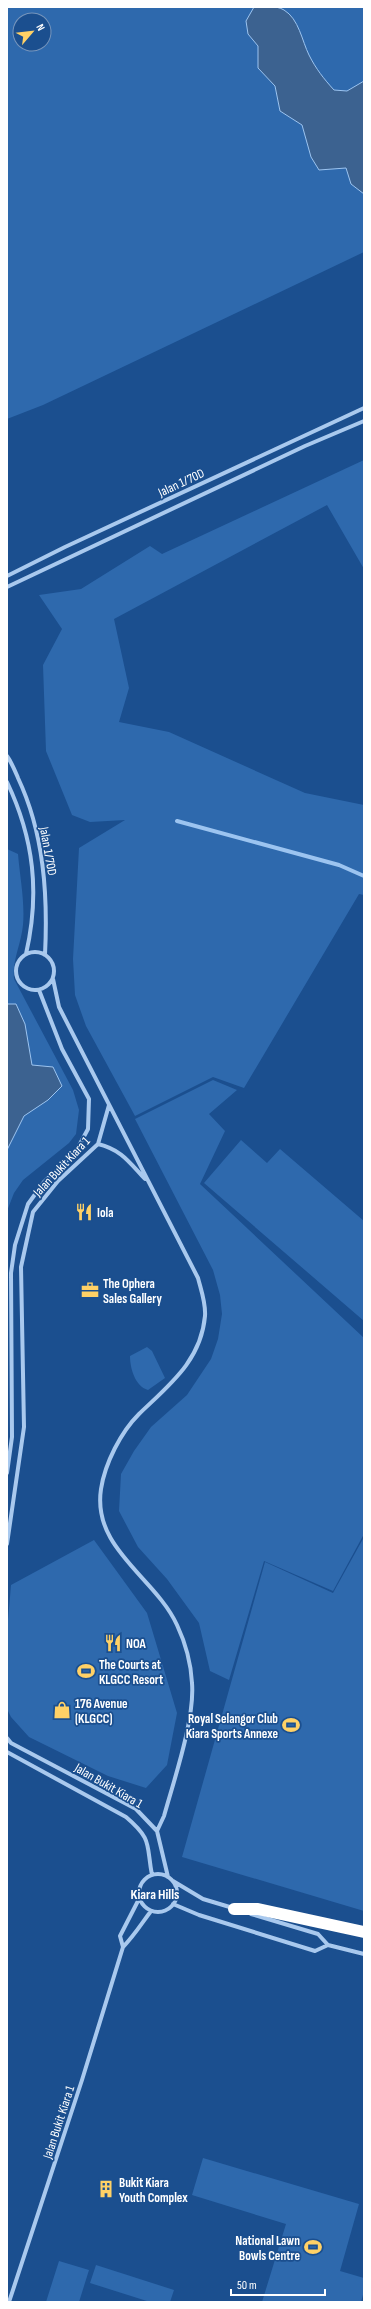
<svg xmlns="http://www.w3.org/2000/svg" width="371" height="2309" font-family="'Sofia Sans Condensed',sans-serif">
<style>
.green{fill:#2e69ad;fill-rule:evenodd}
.water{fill:#3c6290;stroke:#9cc4f0}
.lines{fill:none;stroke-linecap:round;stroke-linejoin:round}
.stream{stroke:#9cc4f0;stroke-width:4}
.minor{stroke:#a9c9ee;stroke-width:4}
.motorway{stroke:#fff;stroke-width:12}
.labels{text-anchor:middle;stroke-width:3.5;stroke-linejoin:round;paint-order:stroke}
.street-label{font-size:13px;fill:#fff;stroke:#1b4f8f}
.poi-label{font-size:13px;font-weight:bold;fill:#fff;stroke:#1b4f8f;text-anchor:start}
.neighbourhood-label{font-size:14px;font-weight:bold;fill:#fff;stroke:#1b4f8f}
</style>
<rect width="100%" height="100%" fill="#1b4f8f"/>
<path class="green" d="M 7,7 L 364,7 L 364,252 L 43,405 L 7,419 ZM 20,20 L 44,20 L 44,44 L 20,44 Z
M 364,460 L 364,569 L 327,505 L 114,619 L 129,688 L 119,722 L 169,732 L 305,793 L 364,805 L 364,895 L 359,894 L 244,1088 L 213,1077 L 135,1116 L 86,1026 L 75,995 L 73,959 L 79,848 L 125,820 L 90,822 L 72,815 L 46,751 L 43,665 L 62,629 L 39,595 L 81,589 L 150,546 L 162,554 Z
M 7,849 L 18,854 C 20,878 25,902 23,925 C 21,945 12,960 14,979 L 73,1090 L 79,1110 L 76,1134 L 69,1143 L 23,1180 L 14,1193 L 7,1211 Z
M 213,1080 L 237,1090 L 209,1114 L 225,1131 L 200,1184 L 364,1338 L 364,1534 L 333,1591 L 264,1561 L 229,1680 L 210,1671 L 199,1623 L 167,1579 L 138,1547 L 119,1511 L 121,1474 L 134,1451 L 151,1427 L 187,1395 L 211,1359 L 218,1339 L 222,1314 L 220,1295 L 213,1270 L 135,1119 Z
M 241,1140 L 267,1163 L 280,1149 L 364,1221 L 364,1321 L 204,1183 Z
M 147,1347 L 152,1351 L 165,1378 L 148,1390 C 135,1386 130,1368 130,1356 Z
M 364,1537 L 364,1911 L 182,1857 L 265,1562 L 333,1593 Z
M 94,1540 L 147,1613 L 177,1713 L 167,1765 L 146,1788 L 108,1776 L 29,1737 L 11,1717 L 7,1709 L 7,1632 L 11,1585 Z
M 203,2158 L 359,2204 L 340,2271 L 364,2278 L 364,2291 L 361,2302 L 262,2302 L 286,2224 L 192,2195 Z
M 59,2261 L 89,2270 L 79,2302 L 46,2302 Z
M 96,2265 L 174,2290 L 170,2302 L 150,2302 L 90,2283 Z"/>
<path class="water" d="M 254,7 C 264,7 276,5 284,10 C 299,19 302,41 309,55 C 316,69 324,79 334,90 L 347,91 L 364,81 L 364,194 L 351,184 L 346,168 L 319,170 L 311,157 L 302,125 L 280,111 L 275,86 L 258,68 L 258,46 L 248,34 L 246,21 Z
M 7,1004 L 16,1004 L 25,1024 L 32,1065 L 53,1067 L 62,1086 L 48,1100 L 24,1116 L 7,1150 Z"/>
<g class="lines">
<path class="stream" d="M 177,821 L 339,865 L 364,876"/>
<path class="minor" d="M 7,576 L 65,547 L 364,408
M 7,587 L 305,446 L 364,421
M 7,756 C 12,763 15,771 18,778 C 44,833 48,895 45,955
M 7,782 C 34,839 40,893 26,954
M16 971a19 19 0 1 1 38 0a19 19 0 1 1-38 0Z
M 53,979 L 59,1007 L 198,1278 C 201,1290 206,1303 205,1316 C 201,1361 169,1385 139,1414 C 121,1432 105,1463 101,1489 C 92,1549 155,1577 177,1625 C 185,1642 191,1664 192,1683 C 195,1719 174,1780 164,1816 L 157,1831
M 98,1144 C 122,1150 129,1162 145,1179
M 7,1473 L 12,1437 L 11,1273 L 15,1245 L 28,1204 L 44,1182 L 75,1153 L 88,1129 L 89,1099 L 62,1049 L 39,990
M 7,1544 L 24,1427 L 21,1267 L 33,1212 L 58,1181 L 98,1144 L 109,1105
M 7,1738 L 11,1743 L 136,1809 L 157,1831 L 168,1877
M 7,1752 L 126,1817 C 153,1840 146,1844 152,1875
M139 1893a19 19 0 1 1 38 0a19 19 0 1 1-38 0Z
M 173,1881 L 203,1899 L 233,1908
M 173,1904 L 199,1915 L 315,1951 L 328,1945
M 251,1914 L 318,1934 L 328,1945 L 364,1954
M 123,1947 L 120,1936 L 140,1897
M 9,2302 L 82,2080 L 123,1947 C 134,1936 142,1923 151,1911"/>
<path class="motorway" d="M 234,1909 L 258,1909 L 364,1932"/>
</g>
<defs>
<g id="restaurant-bare" transform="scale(1.38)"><path d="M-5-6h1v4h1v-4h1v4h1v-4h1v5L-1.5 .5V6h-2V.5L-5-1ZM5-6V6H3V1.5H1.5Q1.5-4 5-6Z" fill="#ffd166" stroke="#1b4f8f" stroke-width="2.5" paint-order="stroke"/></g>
<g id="office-bare" transform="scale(1.38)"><path d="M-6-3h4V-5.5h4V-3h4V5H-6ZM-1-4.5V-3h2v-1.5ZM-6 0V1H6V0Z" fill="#ffd166" stroke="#1b4f8f" stroke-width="2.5" paint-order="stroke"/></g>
<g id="stadium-bare" transform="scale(1.38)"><path d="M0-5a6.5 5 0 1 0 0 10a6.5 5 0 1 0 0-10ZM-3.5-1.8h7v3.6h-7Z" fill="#ffd166" stroke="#1b4f8f" stroke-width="2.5" paint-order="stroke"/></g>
<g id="shop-bare" transform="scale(1.38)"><path d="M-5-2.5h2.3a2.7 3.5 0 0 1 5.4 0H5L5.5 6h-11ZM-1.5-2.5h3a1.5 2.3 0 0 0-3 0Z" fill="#ffd166" stroke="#1b4f8f" stroke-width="2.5" paint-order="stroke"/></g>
<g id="building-bare" transform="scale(1.38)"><path d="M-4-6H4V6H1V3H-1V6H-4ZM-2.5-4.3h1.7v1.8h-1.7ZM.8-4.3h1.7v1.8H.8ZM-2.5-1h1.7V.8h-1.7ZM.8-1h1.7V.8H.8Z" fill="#ffd166" stroke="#1b4f8f" stroke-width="2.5" paint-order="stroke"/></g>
</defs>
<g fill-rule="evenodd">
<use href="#restaurant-bare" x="84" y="1212"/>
<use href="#office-bare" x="90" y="1290"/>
<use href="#restaurant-bare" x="113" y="1643"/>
<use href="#stadium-bare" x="86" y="1671"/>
<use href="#shop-bare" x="62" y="1710"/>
<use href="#stadium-bare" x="291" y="1725"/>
<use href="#building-bare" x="106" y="2189"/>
<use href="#stadium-bare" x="313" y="2247"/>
</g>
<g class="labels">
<g class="street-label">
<text transform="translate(181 482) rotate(-25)" y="5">Jalan 1/70D</text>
<text transform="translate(49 851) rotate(80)" y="5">Jalan 1/70D</text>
<text transform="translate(61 1166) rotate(-47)" y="5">Jalan Bukit Kiara 1</text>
<text transform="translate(109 1785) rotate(30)" y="5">Jalan Bukit Kiara 1</text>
<text transform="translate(58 2122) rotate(-72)" y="5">Jalan Bukit Kiara 1</text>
</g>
<g class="poi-label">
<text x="97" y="1217">Iola</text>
<text x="103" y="1288">The Ophera<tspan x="103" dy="15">Sales Gallery</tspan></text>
<text x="126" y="1648">NOA</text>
<text x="99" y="1669">The Courts at<tspan x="99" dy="15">KLGCC Resort</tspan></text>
<text x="75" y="1708">176 Avenue<tspan x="75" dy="15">(KLGCC)</tspan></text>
<text x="278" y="1723" text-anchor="end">Royal Selangor Club<tspan x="278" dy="15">Kiara Sports Annexe</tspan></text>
<text x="119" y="2187">Bukit Kiara<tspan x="119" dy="15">Youth Complex</tspan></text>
<text x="300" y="2245" text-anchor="end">National Lawn<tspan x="300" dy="15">Bowls Centre</tspan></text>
</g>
<g class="neighbourhood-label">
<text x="155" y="1899">Kiara Hills</text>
</g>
</g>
<rect width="371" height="2309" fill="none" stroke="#ffffff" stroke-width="16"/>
<g transform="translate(32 32) rotate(62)"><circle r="19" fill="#1b4f8f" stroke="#7695bc"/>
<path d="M0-3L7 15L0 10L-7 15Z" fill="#ffd166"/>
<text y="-6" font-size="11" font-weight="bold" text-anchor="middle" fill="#ffffff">N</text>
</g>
<path d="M231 2289v6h94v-6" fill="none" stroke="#ffffff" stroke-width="2"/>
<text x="237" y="2289" font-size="12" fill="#ffffff" stroke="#1b4f8f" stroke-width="3" paint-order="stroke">50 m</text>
</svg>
